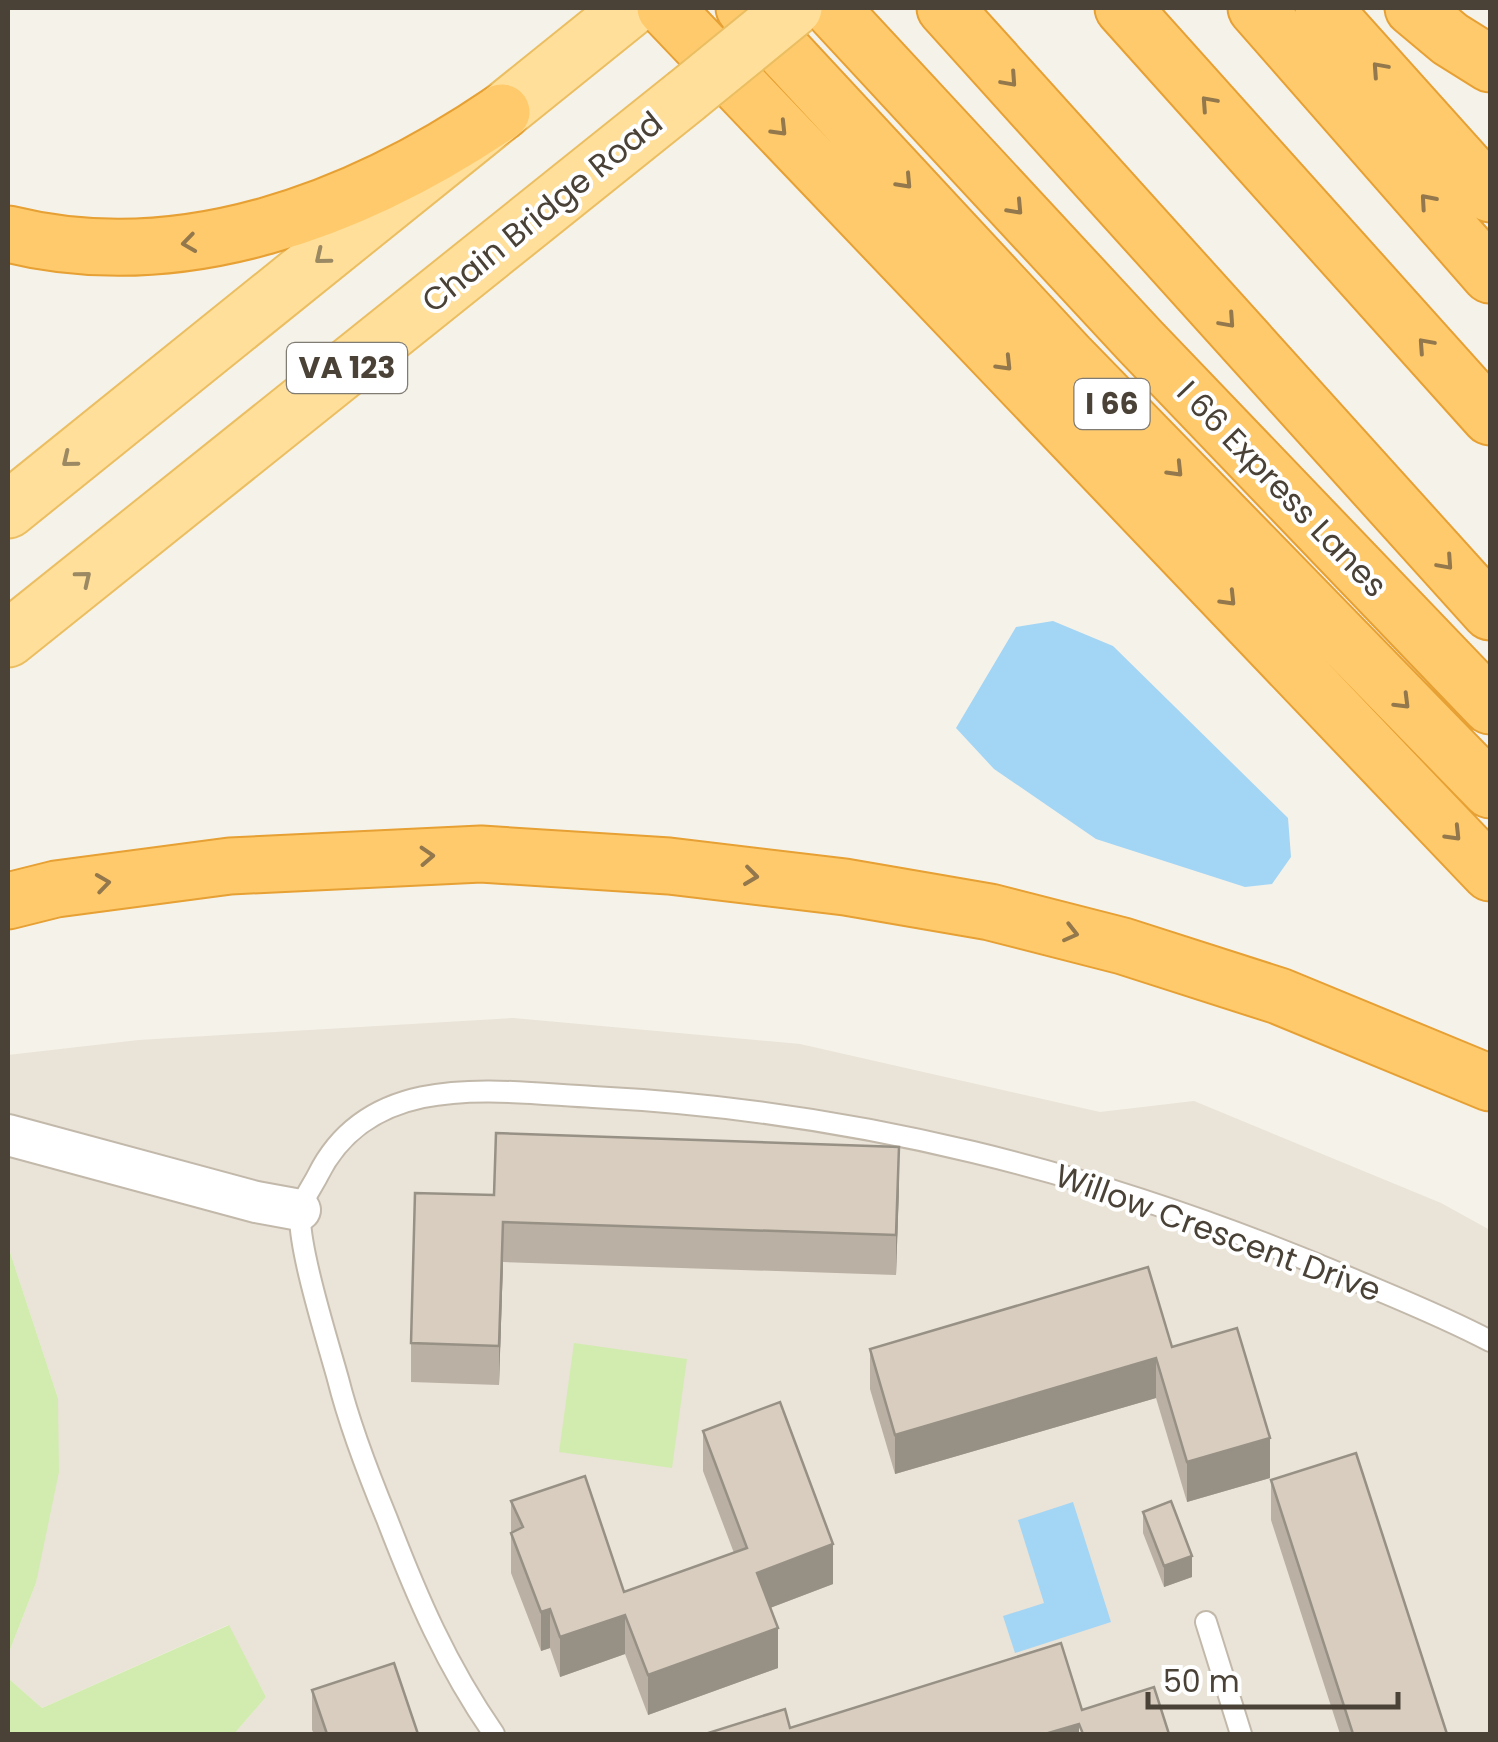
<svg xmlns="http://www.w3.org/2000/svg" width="1498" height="1742" font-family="Poppins,sans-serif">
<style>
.residential{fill:#eae3d7}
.green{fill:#d2ecb0}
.water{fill:#a3d5f5}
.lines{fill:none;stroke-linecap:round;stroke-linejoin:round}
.service-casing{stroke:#c2b9ab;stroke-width:24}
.minor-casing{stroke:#c2b9ab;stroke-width:44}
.primary-casing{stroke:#ebbe62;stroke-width:59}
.motorway-casing{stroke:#e6a033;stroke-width:59}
.service{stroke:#fff;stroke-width:20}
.minor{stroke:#fff;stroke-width:40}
.primary{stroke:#ffdf99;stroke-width:55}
.motorway{stroke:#ffca6b;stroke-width:55}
.primary-bridge-casing{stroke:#ebbe62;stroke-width:59;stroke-linecap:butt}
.primary-bridge{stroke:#ffdf99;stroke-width:55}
.wall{fill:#bab0a3}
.shaded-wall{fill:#979085}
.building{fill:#d8cdbe;stroke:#979085;stroke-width:2.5}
.oneway{stroke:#92784c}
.oneway2{stroke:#9b8963}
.labels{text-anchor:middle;stroke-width:8;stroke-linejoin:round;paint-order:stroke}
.shield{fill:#fff;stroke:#807b73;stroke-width:2.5}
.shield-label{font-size:30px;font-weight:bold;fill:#4a4237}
.street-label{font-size:32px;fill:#4a4237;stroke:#fff}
</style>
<rect width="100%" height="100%" fill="#f5f2ea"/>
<path class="residential" d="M 513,1018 L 800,1044 L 1100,1112 L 1194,1101 L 1441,1203 L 1490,1230 L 1490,1734 L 234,1734 L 266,1697 L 228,1625 L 42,1708 L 8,1678 L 8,1655 L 36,1583 L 58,1398 L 8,1246 L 8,1055 L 139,1040 Z"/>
<path class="green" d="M 8,1246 L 58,1398 L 59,1472 L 36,1583 L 8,1655 Z
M 574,1343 L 687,1359 L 672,1468 L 559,1452 Z
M 229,1625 L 266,1697 L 234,1734 L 8,1734 L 8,1678 L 42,1708 Z"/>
<path class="water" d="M 1053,621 L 1113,646 L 1288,818 L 1291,857 L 1272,884 L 1245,887 L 1096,839 L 994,769 L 956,728 L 1016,627 Z
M 1073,1502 L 1111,1622 L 1015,1653 L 1003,1616 L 1044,1603 L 1018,1520 Z"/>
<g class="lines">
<g class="service-casing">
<path id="service" d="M 1206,1622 L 1241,1734
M 494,1734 C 446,1665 417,1597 387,1519 C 368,1473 350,1427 338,1379 C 329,1346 294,1236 301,1208 C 304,1197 313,1185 318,1175 C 371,1069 496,1092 593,1097 C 853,1110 1098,1172 1338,1273 C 1389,1295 1441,1315 1490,1341"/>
</g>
<g class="minor-casing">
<path id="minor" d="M 8,1135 L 256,1202 L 300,1210"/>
</g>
<g class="primary-casing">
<path id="primary" d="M 8,510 L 631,8
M 8,639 L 686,96"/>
</g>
<g class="motorway-casing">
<path id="motorway" d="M 665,8 L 1490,873
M 744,8 L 1068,357 L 1490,790
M 831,8 L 1140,341 L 1490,706
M 945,8 L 1490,612
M 1123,8 L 1490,417
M 1256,8 L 1490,275
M 1323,8 L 1490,194
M 1413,8 L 1450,39 L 1490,64
M 8,234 C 182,277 358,210 502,112
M 8,901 L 56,889 L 230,866 L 481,854 L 669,866 L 845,887 L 990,912 L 1123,946 L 1279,996 L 1490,1083"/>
</g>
<use href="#service" class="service"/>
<use href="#minor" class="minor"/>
<use href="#primary" class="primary"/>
<use href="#motorway" class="motorway"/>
<g class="primary-bridge-casing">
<path id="primary-bridge" d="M 686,96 L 794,8"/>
</g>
<use href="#primary-bridge" class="primary-bridge"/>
</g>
<path class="wall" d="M 899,1187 L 896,1275 L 503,1262 L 499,1385 L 411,1382 L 411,1343 L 494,1195 Z
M 1172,1347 L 1270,1478 L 1187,1502 L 1156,1398 L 895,1474 L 870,1389 L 870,1349 Z
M 703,1431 L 833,1584 L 770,1608 L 778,1668 L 648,1715 L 625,1654 L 560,1677 L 550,1648 L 541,1651 L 511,1573 L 511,1501 L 624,1592 L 734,1553 L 703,1471 Z
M 1271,1480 L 1447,1734 L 1340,1734 L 1271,1520 Z
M 1143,1512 L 1192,1577 L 1164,1587 L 1143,1533 Z
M 312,1690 L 418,1734 L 314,1734 L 312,1730 Z"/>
<path class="shaded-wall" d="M 899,1147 L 899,1187 L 896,1275 L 896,1235 Z
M 503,1222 L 503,1262 L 499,1385 L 499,1346 Z
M 1156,1358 L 1156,1398 L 895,1474 L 895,1435 Z
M 1270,1438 L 1270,1478 L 1187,1502 L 1187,1462 Z
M 833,1544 L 833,1584 L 757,1613 L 757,1573 Z
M 1192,1556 L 1192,1577 L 1164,1587 L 1164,1566 Z
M 550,1609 L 550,1648 L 541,1651 L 541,1612 Z
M 625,1615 L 625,1654 L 560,1677 L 560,1637 Z
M 778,1628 L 778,1668 L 648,1715 L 648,1675 Z
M 1079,1724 L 1079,1734 L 1045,1734 Z"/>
<path class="building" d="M 496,1133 L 899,1147 L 896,1235 L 503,1222 L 499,1346 L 411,1343 L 415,1193 L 494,1195 Z
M 1148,1267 L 1172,1347 L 1237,1328 L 1270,1438 L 1187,1462 L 1156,1358 L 895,1435 L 870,1349 Z
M 780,1402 L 833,1544 L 757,1573 L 778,1628 L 648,1675 L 625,1615 L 560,1637 L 550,1609 L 541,1612 L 511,1533 L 523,1527 L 511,1501 L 585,1476 L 624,1592 L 747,1548 L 703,1431 Z
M 1356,1453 L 1447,1734 L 1353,1734 L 1271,1480 Z
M 1171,1501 L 1192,1556 L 1164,1566 L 1143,1512 Z
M 1061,1643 L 1082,1710 L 1154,1687 L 1169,1734 L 1083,1734 L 1079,1724 L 1045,1734 L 709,1734 L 708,1733 L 785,1709 L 790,1728 Z
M 394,1663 L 418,1734 L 327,1734 L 312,1690 Z"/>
<defs><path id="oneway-chevron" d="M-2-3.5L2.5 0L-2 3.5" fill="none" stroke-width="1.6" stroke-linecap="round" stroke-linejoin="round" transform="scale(2.5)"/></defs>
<g class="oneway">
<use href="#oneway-chevron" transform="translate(1379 69) rotate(-132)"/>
<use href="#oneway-chevron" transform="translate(1010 80) rotate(48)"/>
<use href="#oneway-chevron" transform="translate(1208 103) rotate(-132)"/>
<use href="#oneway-chevron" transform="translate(780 129) rotate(46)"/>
<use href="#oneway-chevron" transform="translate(905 182) rotate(47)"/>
<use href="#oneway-chevron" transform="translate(1427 201) rotate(-131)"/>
<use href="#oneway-chevron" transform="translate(1016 208) rotate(47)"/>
<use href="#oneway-chevron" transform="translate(189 243) rotate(172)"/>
<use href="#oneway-chevron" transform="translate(1228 321) rotate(48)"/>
<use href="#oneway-chevron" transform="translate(1425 345) rotate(-132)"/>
<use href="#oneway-chevron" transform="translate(1005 364) rotate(46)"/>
<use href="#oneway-chevron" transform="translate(1176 470) rotate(46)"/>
<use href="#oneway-chevron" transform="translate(1446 563) rotate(48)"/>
<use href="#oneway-chevron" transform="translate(1229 599) rotate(46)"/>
<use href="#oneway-chevron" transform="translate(1403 702) rotate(45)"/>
<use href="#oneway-chevron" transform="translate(1454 834) rotate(46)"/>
<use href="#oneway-chevron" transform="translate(427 856) rotate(-3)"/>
<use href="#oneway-chevron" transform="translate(751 876) rotate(7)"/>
<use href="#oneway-chevron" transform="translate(103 883) rotate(-8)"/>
<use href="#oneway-chevron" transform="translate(1071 933) rotate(14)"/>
</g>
<g class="oneway2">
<use href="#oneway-chevron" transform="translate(322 257) rotate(141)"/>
<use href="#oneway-chevron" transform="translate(69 460) rotate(141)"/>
<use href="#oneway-chevron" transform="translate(84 578) rotate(-39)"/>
</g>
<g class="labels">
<g class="shield">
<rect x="287" y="343" width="120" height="50" rx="8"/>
<rect x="1074.5" y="379" width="75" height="50" rx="8"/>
</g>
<g class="shield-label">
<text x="347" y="378">VA 123</text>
<text x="1112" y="414">I 66</text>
</g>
<g class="street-label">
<text transform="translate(542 212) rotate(-39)" y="11">Chain Bridge Road</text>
<text transform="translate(1282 489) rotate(46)" y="11">I 66 Express Lanes</text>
<text transform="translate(1218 1233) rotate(20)" y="11">Willow Crescent Drive</text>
</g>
</g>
<rect width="1498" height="1742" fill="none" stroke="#4a4237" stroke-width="20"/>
<path d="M1148 1692v15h250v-15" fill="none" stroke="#4a4237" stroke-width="5"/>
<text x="1163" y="1692" font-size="30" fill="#4a4237" stroke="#ffffff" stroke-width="8" paint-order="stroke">50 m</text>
</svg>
